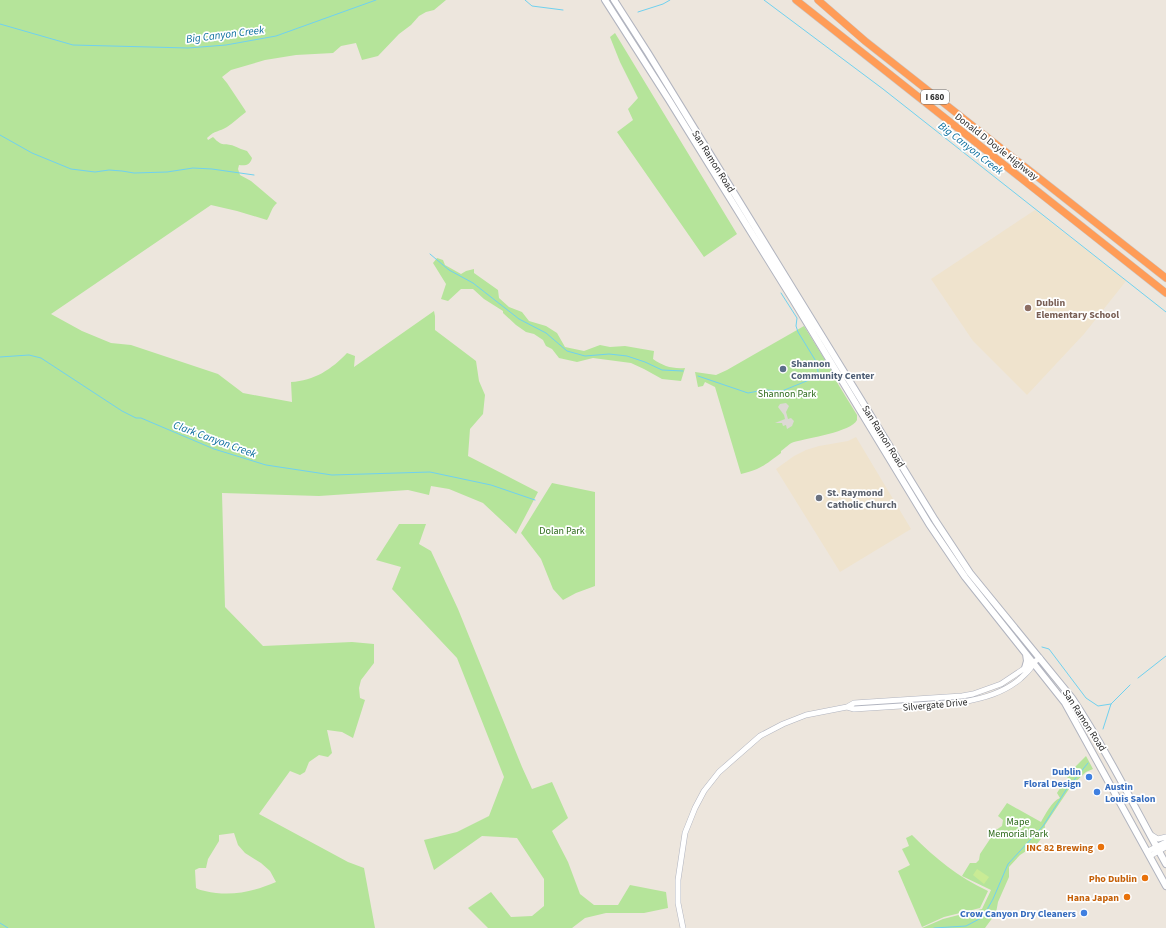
<svg xmlns="http://www.w3.org/2000/svg" width="1166" height="928" font-family="'Source Sans 3',sans-serif">
<style>
.education{fill:#efe3cd}
.green{fill:#b5e49a;fill-rule:evenodd}
.pitch{fill:#c9eb95}
.plaza{fill:#ddd9d4}
.lines{fill:none;stroke-linecap:round;stroke-linejoin:round}
.stream{stroke:#70d1ef;stroke-width:1}
.tertiary-casing{stroke:#b1b4bf;stroke-width:6}
.secondary-casing{stroke:#b1b4bf;stroke-width:8}
.motorway-casing{stroke:#c8c8c8;stroke-width:8}
.tertiary{stroke:#fff;stroke-width:5}
.secondary{stroke:#fff;stroke-width:6}
.motorway{stroke:#ff9c57;stroke-width:7}
.education-dot{fill:#8d6e63;stroke:#fff;stroke-width:1.5}
.service-dot{fill:#5c6f8a;stroke:#fff;stroke-width:1.5}
.worship-dot{fill:#6b7280;stroke:#fff;stroke-width:1.5}
.shop-dot{fill:#3f7fe0;stroke:#fff;stroke-width:1.5}
.food-dot{fill:#e8710a;stroke:#fff;stroke-width:1.5}
.labels{text-anchor:middle;stroke-width:3.5;stroke-linejoin:round;paint-order:stroke}
.shield{fill:#fff;stroke:#6b6b6b;stroke-width:1}
.shield-label{font-size:9px;font-weight:bold;fill:#2b2b2b}
.street-label{font-size:10px;fill:#2b2b2b;stroke:#fff}
.education-label{font-size:10px;font-weight:bold;fill:#785e54;stroke:#fff;text-anchor:start}
.service-label{font-size:10px;font-weight:bold;fill:#4e5e75;stroke:#fff;text-anchor:start}
.park-label{font-size:10px;fill:#2c6a1a;stroke:#fff}
.worship-label{font-size:10px;font-weight:bold;fill:#5b616d;stroke:#fff;text-anchor:start}
.shop-label{font-size:10px;font-weight:bold;fill:#366cbe;stroke:#fff;text-anchor:end}
.food-label{font-size:10px;font-weight:bold;fill:#c56008;stroke:#fff;text-anchor:end}
.water-label{font-size:11px;font-style:italic;fill:#0d6f9e;stroke:#fff}
</style>
<rect width="100%" height="100%" fill="#ede6dd"/>
<path class="education" d="M 1035,210 L 1126,281 L 1084,334 L 1027,395 L 973,341 L 931,279 Z
M 856,437 L 911,529 L 840,572 L 776,469 L 794,456 L 806,450 L 819,446 L 848,441 Z"/>
<path class="green" d="M 0,0 L 446,0 L 434,10 L 426,12 L 419,16 L 411,25 L 399,34 L 378,56 L 362,60 L 356,43 L 341,46 L 333,53 L 296,55 L 265,60 L 231,70 L 222,77 L 227,83 L 245,110 L 246,112 C 239,117 233,123 227,127 C 219,132 215,130 207,138 L 208,140 L 213,137 C 223,148 224,142 234,146 C 239,148 243,150 247,151 L 252,158 C 250,165 246,166 239,165 L 238,169 L 240,175 L 251,181 L 277,203 C 271,208 271,214 267,220 L 237,211 L 211,205 L 51,314 L 82,331 L 111,343 L 131,345 L 218,374 L 243,393 L 292,402 L 291,382 C 314,381 332,369 347,353 L 355,356 L 354,367 L 434,311 L 435,316 L 435,330 L 476,361 L 479,381 L 485,395 L 483,414 L 470,429 L 468,456 L 538,492 L 516,534 L 483,503 L 449,489 L 431,486 L 429,495 L 408,490 L 319,496 L 222,493 L 225,607 L 263,646 L 352,642 L 374,644 L 374,663 L 361,680 L 359,688 L 360,698 L 365,700 L 353,738 L 342,732 L 327,730 L 332,753 L 328,757 L 319,755 L 309,762 L 305,772 L 300,775 L 290,771 L 259,814 L 348,862 L 364,868 L 375,928 L 0,928 ZM 234,833 L 238,845 L 245,853 L 261,863 L 270,871 L 276,882 C 253,892 230,897 205,891 C 202,890 199,890 196,888 L 195,870 L 199,868 L 206,868 L 208,859 L 219,841 L 219,835 Z
M 615,33 L 737,234 L 704,257 L 617,132 L 633,120 L 628,109 L 638,98 L 620,62 L 610,37 Z
M 437,258 L 443,260 L 445,265 L 461,274 L 466,271 L 474,269 L 474,273 L 498,290 L 499,298 L 509,307 L 522,312 L 529,321 L 546,326 L 557,333 L 565,347 L 584,351 L 600,345 L 610,347 L 625,346 L 654,351 L 653,359 C 663,366 672,369 685,368 L 681,381 L 662,379 L 644,369 L 631,363 L 593,358 L 577,362 L 559,358 L 552,349 L 546,346 L 543,340 L 534,334 L 526,332 L 516,325 L 503,313 L 503,311 L 484,299 L 473,289 L 461,289 L 448,301 L 441,299 L 446,284 L 433,263 Z
M 804,326 L 835,376 L 838,384 L 857,415 L 857,420 C 851,432 808,438 794,442 C 788,444 786,448 781,451 L 781,453 C 765,465 761,469 741,474 L 715,387 L 705,382 L 703,386 L 698,387 L 695,372 L 716,375 L 727,370 Z
M 552,483 L 595,492 L 595,586 L 576,593 L 563,600 L 553,589 L 541,559 L 521,533 Z
M 399,524 L 426,524 L 419,544 L 431,551 L 458,609 L 522,767 L 532,789 L 552,782 L 568,818 L 552,831 L 568,862 L 580,894 L 594,905 L 618,905 L 630,885 L 666,892 L 668,908 L 644,913 L 606,913 L 585,918 L 572,928 L 488,928 L 468,908 L 491,892 L 511,917 L 532,916 L 544,906 L 544,879 L 517,838 L 482,836 L 434,870 L 424,840 L 457,832 L 489,816 L 504,777 L 457,658 L 392,589 L 401,567 L 376,560 Z
M 1086,756 L 1093,769 L 1086,772 L 1071,786 L 1045,825 L 1044,835 L 1037,844 L 1020,855 L 1009,867 L 1009,877 L 998,902 L 996,913 L 985,928 L 922,928 L 943,919 L 982,909 L 991,890 L 962,876 L 970,863 L 976,863 L 979,860 L 980,854 L 996,830 L 1002,826 L 1003,820 L 998,816 L 1007,803 L 1041,822 C 1045,815 1052,801 1060,798 L 1057,793 C 1060,787 1066,784 1068,778 L 1066,776 Z
M 912,835 C 936,859 958,877 988,891 L 980,908 L 944,917 L 922,927 L 898,871 L 910,865 L 902,849 L 909,846 L 906,838 Z"/>
<path class="pitch" d="M 977,869 L 989,877 L 984,884 L 973,875 Z"/>
<path class="plaza" d="M 786,403 L 789,406 L 786,412 L 788,419 L 791,418 L 794,421 L 792,426 L 787,429 L 786,425 L 783,426 L 782,423 L 775,423 L 785,419 L 784,415 L 778,407 L 780,404 Z"/>
<g class="lines">
<path class="stream" d="M 525,0 L 532,6 L 563,10
M 764,0 L 883,89 L 1166,312
M 638,12 L 663,4 L 670,0
M 0,24 L 73,45 L 188,48 L 226,45 L 276,36 L 376,0
M 0,135 L 32,153 L 71,169 L 95,172 L 109,170 L 122,171 L 134,173 L 167,172 L 193,168 L 212,169 L 254,175
M 430,254 L 449,270 L 473,283 L 519,319 L 546,333 L 567,351 L 585,356 L 609,354 L 627,356 L 645,362 L 662,370 L 683,371
M 781,293 L 797,318 L 796,326 L 798,332 L 817,363 L 818,372
M 0,357 L 29,355 L 41,358 L 122,411 L 136,418 L 141,418 L 214,449 L 266,465 L 332,475 L 430,472 L 491,485 L 535,500
M 698,376 L 748,393 L 764,390 L 782,391 L 814,378
M 1042,647 L 1049,649 L 1086,698 L 1098,706 L 1111,704
M 1138,678 L 1166,656
M 1103,729 L 1111,704 L 1130,685
M 0,923 L 8,928
M 934,928 L 966,926 L 983,917 L 993,899 L 1008,864 L 1043,826 L 1066,790 L 1088,763"/>
<g class="tertiary-casing">
<path id="tertiary" d="M 847,707 L 854,709 L 963,702 C 984,698 1003,693 1020,679 C 1026,673 1031,670 1034,662
M 1150,834 L 1158,839 L 1166,837
M 1148,851 L 1166,842
M 1150,856 L 1166,847
M 683,928 L 678,903 L 678,880 L 685,833 L 695,808 L 704,791 L 719,772 L 760,736 L 783,724 L 806,715 L 847,707 L 854,703 L 962,696 L 973,694 L 1001,684 L 1040,658"/>
</g>
<g class="secondary-casing">
<path id="secondary" d="M 605,0 L 669,100 L 793,300 L 929,524 L 965,577 L 1065,703 L 1166,886
M 614,0 L 648,53 L 935,520 L 970,573 L 1072,698 C 1107,751 1135,808 1166,864
M 1025,668 L 1027,661 L 1026,654"/>
</g>
<g class="motorway-casing">
<path id="motorway" d="M 796,0 L 1166,293
M 818,0 L 865,41 L 1166,278"/>
</g>
<use href="#tertiary" class="tertiary"/>
<use href="#secondary" class="secondary"/>
<use href="#motorway" class="motorway"/>
</g>
<circle class="education-dot" cx="1028" cy="308" r="4"/>
<circle class="service-dot" cx="783" cy="369" r="4"/>
<circle class="worship-dot" cx="819" cy="498" r="4"/>
<g class="shop-dot">
<circle cx="1089" cy="777" r="4"/>
<circle cx="1097" cy="792" r="4"/>
<circle cx="1084" cy="913" r="4"/>
</g>
<g class="food-dot">
<circle cx="1101" cy="847" r="4"/>
<circle cx="1145" cy="878" r="4"/>
<circle cx="1127" cy="897" r="4"/>
</g>
<g class="labels">
<rect class="shield" x="921" y="90" width="28" height="14" rx="3"/>
<g class="shield-label">
<text x="935" y="100">I 680</text>
</g>
<g class="street-label">
<text transform="translate(997 146) rotate(38)" y="4">Donald D Doyle Highway</text>
<text transform="translate(714 161) rotate(58)" y="4">San Ramon Road</text>
<text transform="translate(884 436) rotate(58)" y="4">San Ramon Road</text>
<text transform="translate(935 704) rotate(-5)" y="4">Silvergate Drive</text>
<text transform="translate(1085 720) rotate(57)" y="4">San Ramon Road</text>
</g>
<g class="education-label">
<text x="1036" y="306">Dublin<tspan x="1036" dy="12">Elementary School</tspan></text>
</g>
<g class="service-label">
<text x="791" y="367">Shannon<tspan x="791" dy="12">Community Center</tspan></text>
</g>
<g class="park-label">
<text x="787" y="397">Shannon Park</text>
<text x="562" y="534">Dolan Park</text>
<text x="1018" y="825">Mape<tspan x="1018" dy="12">Memorial Park</tspan></text>
</g>
<g class="worship-label">
<text x="827" y="496">St. Raymond<tspan x="827" dy="12">Catholic Church</tspan></text>
</g>
<g class="shop-label">
<text x="1081" y="775">Dublin<tspan x="1081" dy="12">Floral Design</tspan></text>
<text x="1105" y="790" text-anchor="start">Austin<tspan x="1105" dy="12">Louis Salon</tspan></text>
<text x="1076" y="917">Crow Canyon Dry Cleaners</text>
</g>
<g class="food-label">
<text x="1093" y="851">INC 82 Brewing</text>
<text x="1137" y="882">Pho Dublin</text>
<text x="1119" y="901">Hana Japan</text>
</g>
<g class="water-label">
<text transform="translate(225 34) rotate(-7)" y="4">Big Canyon Creek</text>
<text transform="translate(971 148) rotate(38)" y="4">Big Canyon Creek</text>
<text transform="translate(215 439) rotate(20)" y="4">Clark Canyon Creek</text>
</g>
</g>
</svg>
